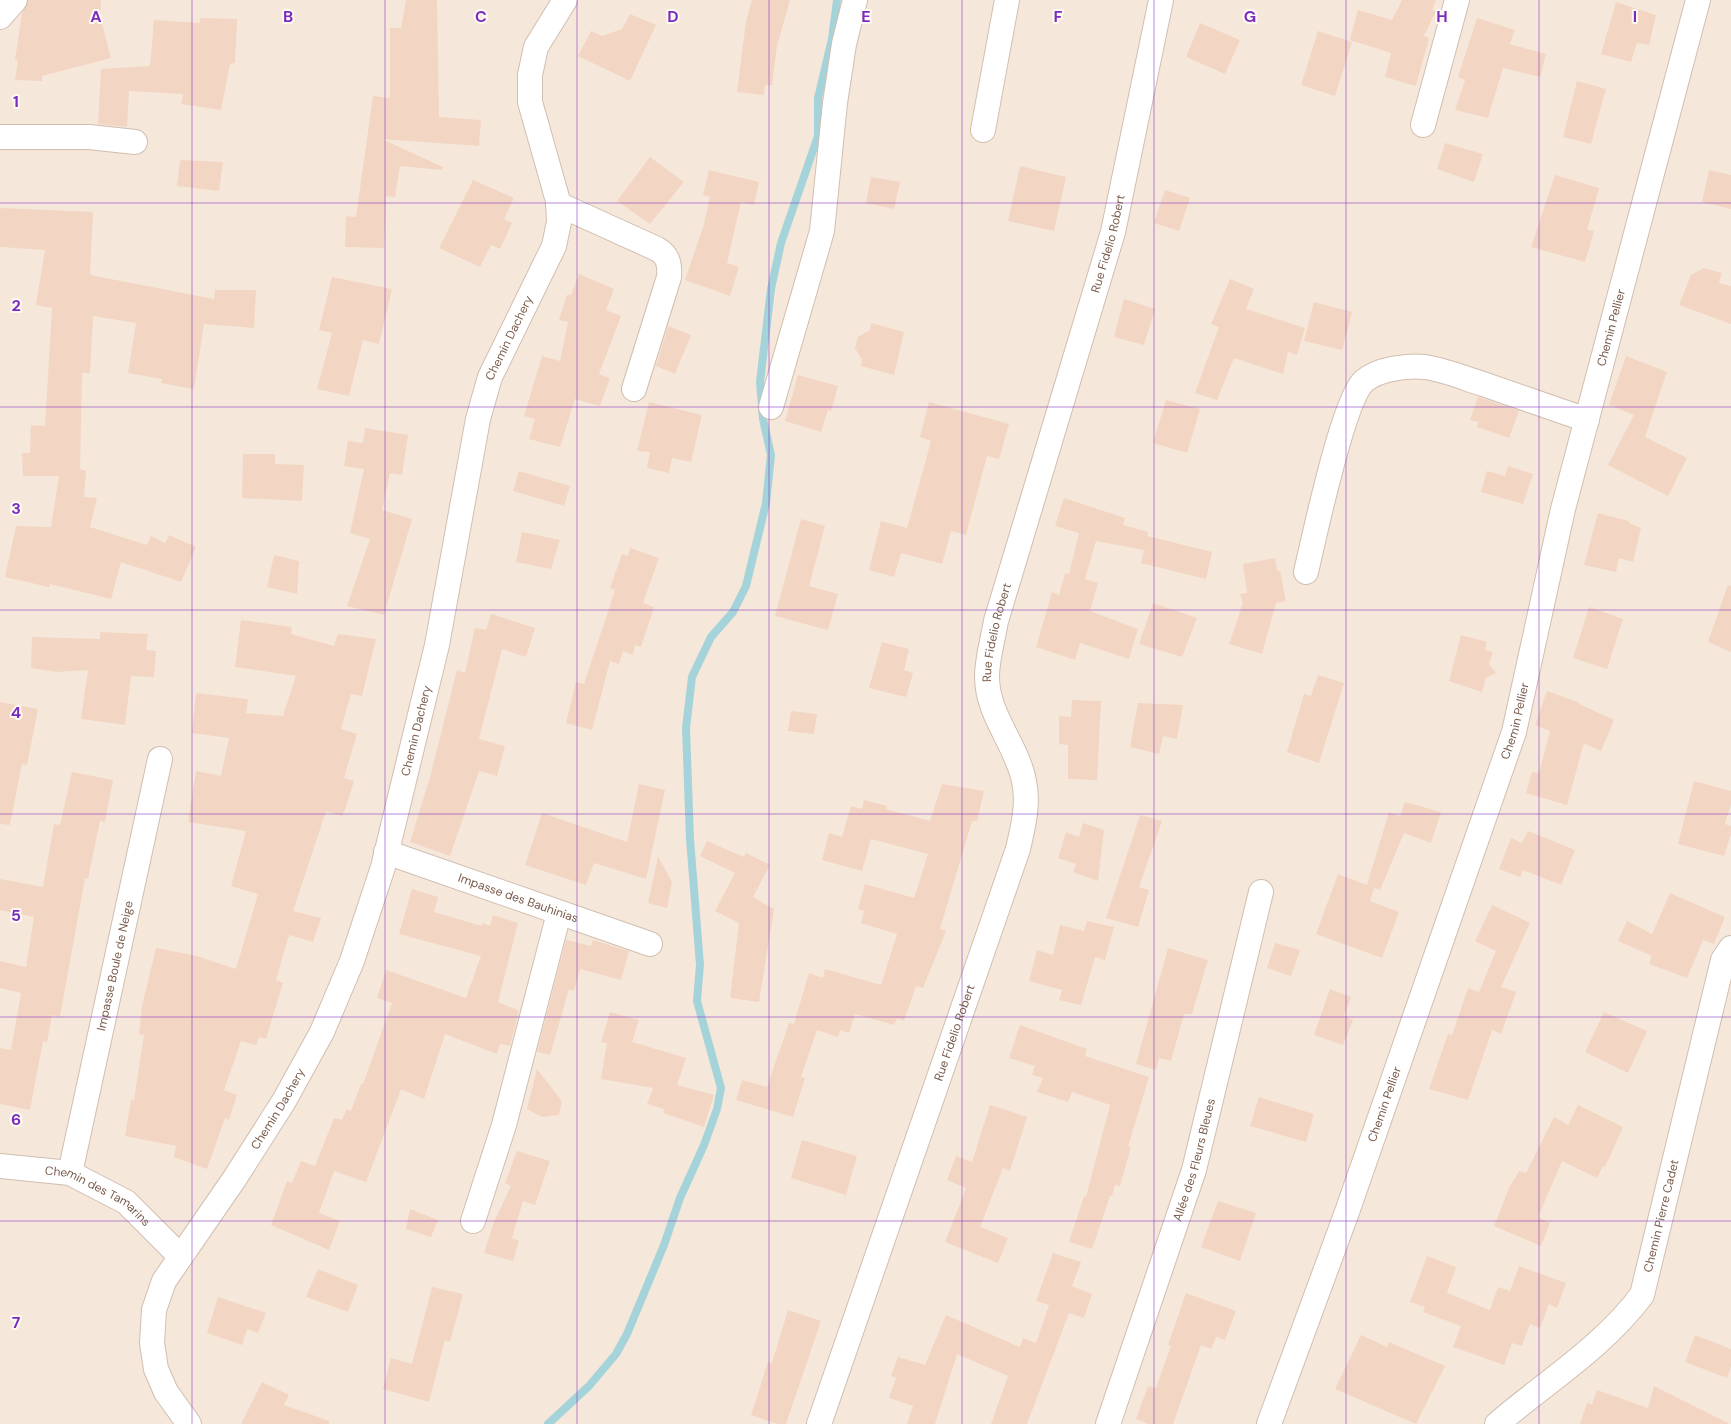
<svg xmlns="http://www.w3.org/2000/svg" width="1731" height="1424" font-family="'DM Sans',sans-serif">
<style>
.residential{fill:#f5e8da}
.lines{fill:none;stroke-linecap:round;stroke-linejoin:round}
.stream{stroke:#a5d3da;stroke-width:8}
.building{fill:#f3d5c3}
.street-casing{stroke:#d1beb0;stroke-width:26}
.street{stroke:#fff;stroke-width:24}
.grid{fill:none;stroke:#7b2cbf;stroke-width:1;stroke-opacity:0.55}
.labels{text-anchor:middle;stroke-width:4;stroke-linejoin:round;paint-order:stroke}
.street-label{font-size:12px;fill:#7a5c4d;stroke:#fffaf3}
.grid-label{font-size:16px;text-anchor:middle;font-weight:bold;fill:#7b2cbf;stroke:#fffaf3;stroke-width:4;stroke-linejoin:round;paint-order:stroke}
</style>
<rect width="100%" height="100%" fill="#fdf6ec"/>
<path class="residential" d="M 0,0 L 1731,0 L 1731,1424 L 0,1424 Z"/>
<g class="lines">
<path class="stream" d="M 548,1424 L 589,1386 L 616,1354 L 627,1334 L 664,1245 L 680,1198 L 704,1145 L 717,1109 L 721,1088 L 697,1001 L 700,965 L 690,839 L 686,728 L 692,677 L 711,637 L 733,612 L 746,586 L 766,503 L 771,455 L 763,419 L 760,382 L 771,289 L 781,243 L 818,136 L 818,98 L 832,39 L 837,0"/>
</g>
<path class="building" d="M 28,0 L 101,0 L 100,16 L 111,58 L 42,76 L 42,81 L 15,80 L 18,61 L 15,60 L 22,13 Z
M 406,0 L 437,0 L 439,117 L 481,120 L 479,146 L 382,139 L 443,167 L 442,170 L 400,166 L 395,197 L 386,196 L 384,248 L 345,247 L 346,216 L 356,217 L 373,96 L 390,98 L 390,28 L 401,28 Z
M 752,0 L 790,0 L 777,46 L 772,85 L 765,85 L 764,95 L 737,92 L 746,21 Z
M 1402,0 L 1436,0 L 1432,10 L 1436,11 L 1424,36 L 1429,38 L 1416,86 L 1385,77 L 1391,53 L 1350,40 L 1358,10 L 1392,20 Z
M 1616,2 L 1656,15 L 1649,45 L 1637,43 L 1631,62 L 1601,54 Z
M 630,14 L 656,25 L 630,81 L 578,56 L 591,31 L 602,36 L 622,29 Z
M 200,18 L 237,19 L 235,63 L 230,64 L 221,110 L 181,104 L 183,94 L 129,91 L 127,127 L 98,124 L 101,69 L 150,66 L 154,20 L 200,23 Z
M 1477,18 L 1515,30 L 1510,44 L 1546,54 L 1540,77 L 1503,68 L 1488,118 L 1455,110 L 1465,80 L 1458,77 Z
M 1200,23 L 1240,40 L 1225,74 L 1186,57 Z
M 1318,31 L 1352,42 L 1335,96 L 1301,85 Z
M 1577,81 L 1606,89 L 1591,144 L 1563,137 Z
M 1445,143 L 1483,154 L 1474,182 L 1437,169 Z
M 650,157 L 684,182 L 650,224 L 617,201 Z
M 180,160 L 223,162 L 219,191 L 177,186 Z
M 1020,166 L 1066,177 L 1054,231 L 1008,221 Z
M 709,170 L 759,182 L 754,205 L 741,202 L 727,263 L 739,267 L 730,296 L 685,280 L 704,224 L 710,197 L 703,195 Z
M 1709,170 L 1731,175 L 1731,209 L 1702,202 Z
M 1555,175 L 1599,188 L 1587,230 L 1594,231 L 1585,262 L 1531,247 Z
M 871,177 L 900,182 L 894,209 L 866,203 Z
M 473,180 L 514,198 L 504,219 L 512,223 L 500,249 L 491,245 L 480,267 L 439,248 Z
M 1165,190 L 1190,198 L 1179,231 L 1154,223 Z
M 0,208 L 93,212 L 90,275 L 214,299 L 215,290 L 256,290 L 254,328 L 204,324 L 194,389 L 161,383 L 162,379 L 128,373 L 136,323 L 93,316 L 90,373 L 82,373 L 80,469 L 86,471 L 84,497 L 97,498 L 90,527 L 147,545 L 151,536 L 165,543 L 169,535 L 196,547 L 181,582 L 121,562 L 111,599 L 50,584 L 49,587 L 5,577 L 16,526 L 51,527 L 59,476 L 23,476 L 22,453 L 30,453 L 31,425 L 45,426 L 52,308 L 36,305 L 45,250 L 0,247 Z
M 1704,268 L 1722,273 L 1719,283 L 1731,286 L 1731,324 L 1679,305 L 1691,275 Z
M 579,274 L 614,289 L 606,310 L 621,316 L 599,374 L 610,378 L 600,406 L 575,399 L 560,447 L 529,439 L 535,419 L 524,416 L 542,356 L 560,361 L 568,322 L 559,320 L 567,295 L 571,295 Z
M 332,277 L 392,289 L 379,344 L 363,340 L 349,396 L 317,389 L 332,333 L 319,330 Z
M 1230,279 L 1254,289 L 1246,309 L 1305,328 L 1297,355 L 1288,352 L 1283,374 L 1234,358 L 1217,400 L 1195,393 L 1219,327 L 1211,324 Z
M 1124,299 L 1155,309 L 1144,345 L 1114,337 Z
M 1314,302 L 1352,312 L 1342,350 L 1304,341 Z
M 871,323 L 904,332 L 894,375 L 861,366 L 862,360 L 855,348 L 858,337 L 870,330 Z
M 668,326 L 691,335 L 675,374 L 656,366 Z
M 1626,356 L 1667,372 L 1645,437 L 1687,458 L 1668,496 L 1608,465 L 1634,415 L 1609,405 Z
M 798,375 L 838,386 L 831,411 L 828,410 L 821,432 L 785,421 Z
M 1478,397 L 1519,411 L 1509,438 L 1477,427 L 1478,422 L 1470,420 Z
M 1166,400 L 1200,409 L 1187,453 L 1153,443 Z
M 649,402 L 702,415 L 691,462 L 672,458 L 669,473 L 647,468 L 650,452 L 637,451 Z
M 929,402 L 1009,424 L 999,459 L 987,456 L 966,535 L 951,531 L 942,564 L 901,553 L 894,577 L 869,570 L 881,521 L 907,528 L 931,441 L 920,437 Z
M 365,428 L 408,435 L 402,475 L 390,473 L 382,510 L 412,519 L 384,615 L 347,606 L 370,539 L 350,533 L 364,469 L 344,466 L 348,441 L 363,443 Z
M 243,454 L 275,454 L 275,464 L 304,465 L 302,501 L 242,498 Z
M 1508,466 L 1533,474 L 1523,504 L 1481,492 L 1487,471 L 1505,476 Z
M 519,471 L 570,486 L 564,506 L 513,491 Z
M 1064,498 L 1125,518 L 1123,525 L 1148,532 L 1144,550 L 1096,541 L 1085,579 L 1098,583 L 1090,611 L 1138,629 L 1129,659 L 1080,643 L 1075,660 L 1036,647 L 1052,592 L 1059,595 L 1065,573 L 1069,574 L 1079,533 L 1055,526 Z
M 1598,513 L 1629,521 L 1629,523 L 1641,528 L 1633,562 L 1619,558 L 1616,572 L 1584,565 Z
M 801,519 L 825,526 L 809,586 L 838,594 L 828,630 L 775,616 Z
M 522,532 L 560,540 L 551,569 L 516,562 Z
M 1147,536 L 1212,552 L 1206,579 L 1141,563 Z
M 630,548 L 659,558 L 643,603 L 654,607 L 641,647 L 635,645 L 633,655 L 623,651 L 619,664 L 610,661 L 592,730 L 566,723 L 576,682 L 584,684 L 615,590 L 610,588 L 622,554 L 628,556 Z
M 274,555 L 299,561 L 297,594 L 267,587 Z
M 1275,558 L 1277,571 L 1280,571 L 1286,601 L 1276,603 L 1262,654 L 1229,644 L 1243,603 L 1240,594 L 1247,593 L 1243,564 Z
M 1728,585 L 1731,586 L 1731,652 L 1708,642 Z
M 1153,603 L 1197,618 L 1182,657 L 1139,644 Z
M 1589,607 L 1623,619 L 1607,669 L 1573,658 Z
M 491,614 L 535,628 L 526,657 L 502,649 L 479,739 L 505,746 L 497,776 L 479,771 L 450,856 L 410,842 L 430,777 L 457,670 L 465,673 L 475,628 L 486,630 Z
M 241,620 L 292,627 L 291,634 L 334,646 L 338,634 L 376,639 L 362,696 L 351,694 L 341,729 L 357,734 L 344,778 L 354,781 L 346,807 L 342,816 L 326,811 L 293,911 L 321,918 L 313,942 L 289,935 L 276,980 L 283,983 L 266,1039 L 259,1037 L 256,1045 L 241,1041 L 224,1090 L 237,1095 L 229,1120 L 225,1118 L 207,1169 L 174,1157 L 176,1146 L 125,1136 L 131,1099 L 134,1100 L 144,1035 L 139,1034 L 142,1006 L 156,948 L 197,956 L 236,969 L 258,894 L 231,886 L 246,831 L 188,822 L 196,771 L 221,776 L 229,738 L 192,733 L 196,693 L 248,699 L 246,713 L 283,716 L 296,676 L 235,667 Z
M 100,632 L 148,634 L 146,650 L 156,651 L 154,677 L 131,676 L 125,725 L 81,719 L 88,670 L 57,672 L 31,668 L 32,637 L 100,639 Z
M 1461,635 L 1487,642 L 1485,650 L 1493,652 L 1489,664 L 1496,673 L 1486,678 L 1482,692 L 1449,681 Z
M 882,642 L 909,649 L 904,670 L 913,673 L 906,697 L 869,688 Z
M 1318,675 L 1344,683 L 1319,763 L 1287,752 L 1304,694 L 1311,696 Z
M 1547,691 L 1580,703 L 1579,704 L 1614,720 L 1601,751 L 1584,743 L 1567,805 L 1526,793 L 1532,772 L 1539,773 L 1550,731 L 1535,725 Z
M 1072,700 L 1101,701 L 1097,780 L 1068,779 L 1068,745 L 1059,744 L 1059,716 L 1071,717 Z
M 0,702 L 38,709 L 27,765 L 22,764 L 10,825 L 0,824 Z
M 1138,703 L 1183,705 L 1177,739 L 1163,736 L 1159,754 L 1130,747 Z
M 791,711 L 817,714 L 814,734 L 788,731 Z
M 72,772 L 113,780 L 105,822 L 100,821 L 88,879 L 85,878 L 60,1017 L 52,1015 L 47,1042 L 43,1041 L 30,1110 L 0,1104 L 0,1048 L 11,1050 L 21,993 L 0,988 L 0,961 L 26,967 L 34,917 L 0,910 L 0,879 L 43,887 L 54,824 L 60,825 Z
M 1694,781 L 1731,791 L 1731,804 L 1725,824 L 1731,826 L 1731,834 L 1724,856 L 1678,844 Z
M 639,784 L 665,790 L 646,879 L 594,863 L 586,885 L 525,865 L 542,813 L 627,842 Z
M 942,784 L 984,791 L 977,821 L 972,821 L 940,929 L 946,931 L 923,988 L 916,986 L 904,1021 L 897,1018 L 894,1025 L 855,1014 L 849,1033 L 840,1030 L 838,1037 L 817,1030 L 801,1077 L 805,1078 L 793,1117 L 736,1100 L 742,1080 L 767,1087 L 789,1023 L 794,1024 L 809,973 L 823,978 L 825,969 L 881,985 L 897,934 L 861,923 L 864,911 L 858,909 L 865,884 L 914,898 L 928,854 L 871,839 L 862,871 L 822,860 L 829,833 L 842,837 L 851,806 L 862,809 L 864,800 L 887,806 L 886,809 L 930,821 Z
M 1405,802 L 1441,812 L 1431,843 L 1404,833 L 1380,890 L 1374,888 L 1370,901 L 1399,912 L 1382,958 L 1316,934 L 1338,874 L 1367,885 L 1389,812 L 1400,816 Z
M 1140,815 L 1162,821 L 1139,887 L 1149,890 L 1138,927 L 1106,918 Z
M 1083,823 L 1104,830 L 1098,881 L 1073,872 L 1076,864 L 1058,858 L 1066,832 L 1079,837 Z
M 1528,831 L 1575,850 L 1561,885 L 1523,870 L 1520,877 L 1499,869 L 1511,838 L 1522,843 Z
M 707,841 L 744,857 L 746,853 L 770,865 L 753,897 L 774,909 L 759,1002 L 730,998 L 739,923 L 715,911 L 735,873 L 700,856 Z
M 658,856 L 672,882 L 667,908 L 648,903 Z
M 412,889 L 438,897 L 434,912 L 482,926 L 482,923 L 490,926 L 493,915 L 518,923 L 498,1002 L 519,1011 L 510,1046 L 500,1044 L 497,1054 L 445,1034 L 424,1099 L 401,1089 L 366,1182 L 334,1171 L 319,1213 L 340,1221 L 329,1250 L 271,1225 L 287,1181 L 292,1183 L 301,1161 L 315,1166 L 334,1118 L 342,1120 L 347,1109 L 351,1111 L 361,1084 L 363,1084 L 392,1003 L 377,998 L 386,970 L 466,998 L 481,956 L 399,934 Z
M 1670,893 L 1725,917 L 1714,944 L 1703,940 L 1687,978 L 1649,964 L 1652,956 L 1618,941 L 1627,921 L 1652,934 Z
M 1492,905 L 1530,923 L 1501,987 L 1516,992 L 1501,1034 L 1492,1030 L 1468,1100 L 1429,1089 L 1448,1034 L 1452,1035 L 1468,988 L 1479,992 L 1496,951 L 1475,941 Z
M 1087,921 L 1114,927 L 1105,960 L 1095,957 L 1081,1005 L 1059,1000 L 1062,990 L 1029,981 L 1037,950 L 1053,955 L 1060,925 L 1084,931 Z
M 566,940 L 591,946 L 593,940 L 629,951 L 621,980 L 580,969 L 574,991 L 569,989 L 550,1055 L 537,1052 Z
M 1275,943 L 1300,950 L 1291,976 L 1267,968 Z
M 1168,948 L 1208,960 L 1192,1014 L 1184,1014 L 1171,1061 L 1159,1058 L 1156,1070 L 1136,1064 Z
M 1330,989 L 1351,997 L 1344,1016 L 1353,1020 L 1343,1045 L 1314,1035 Z
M 610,1012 L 639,1020 L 632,1042 L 686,1058 L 677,1085 L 714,1095 L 704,1127 L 663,1113 L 664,1109 L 647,1104 L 653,1088 L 601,1079 L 607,1043 L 601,1042 Z
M 1604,1012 L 1647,1031 L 1628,1073 L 1585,1052 Z
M 1020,1025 L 1087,1049 L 1085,1056 L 1149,1077 L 1128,1146 L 1131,1147 L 1120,1186 L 1115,1185 L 1112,1196 L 1110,1196 L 1092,1249 L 1069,1242 L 1084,1196 L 1086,1197 L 1110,1105 L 1072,1092 L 1068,1102 L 1037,1092 L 1043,1078 L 1032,1075 L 1035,1066 L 1009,1058 Z
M 537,1069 L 562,1101 L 559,1115 L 542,1117 L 527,1109 Z
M 1259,1097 L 1314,1114 L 1306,1142 L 1250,1126 Z
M 990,1105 L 1027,1117 L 1010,1171 L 1003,1168 L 980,1227 L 1008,1238 L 998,1263 L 945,1242 L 966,1188 L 947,1180 L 956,1156 L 972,1162 Z
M 1578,1105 L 1623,1127 L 1605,1167 L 1603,1166 L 1597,1178 L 1562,1161 L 1538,1217 L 1550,1223 L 1541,1246 L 1494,1226 L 1509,1188 L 1519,1171 L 1526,1173 L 1554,1117 L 1568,1125 Z
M 802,1140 L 857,1156 L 846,1195 L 791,1178 Z
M 517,1151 L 550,1161 L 535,1205 L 523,1201 L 512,1238 L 519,1241 L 513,1261 L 484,1253 L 494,1222 L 511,1186 L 505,1183 Z
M 1218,1201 L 1256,1213 L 1240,1261 L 1201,1247 Z
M 410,1209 L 438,1220 L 431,1237 L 406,1229 Z
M 1053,1253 L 1081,1262 L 1072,1286 L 1092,1294 L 1084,1318 L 1069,1313 L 1027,1424 L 991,1424 L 1008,1376 L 957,1354 L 935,1424 L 907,1424 L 913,1406 L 889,1398 L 896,1378 L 891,1376 L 898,1357 L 925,1365 L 946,1315 L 1020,1347 L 1023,1338 L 1036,1343 L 1049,1305 L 1036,1301 Z
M 1427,1256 L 1456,1267 L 1447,1293 L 1490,1310 L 1498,1287 L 1510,1291 L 1519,1266 L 1566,1283 L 1557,1308 L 1549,1304 L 1540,1328 L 1530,1324 L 1522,1346 L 1512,1343 L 1504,1365 L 1453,1347 L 1461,1326 L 1423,1312 L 1425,1307 L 1410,1302 Z
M 318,1269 L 358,1285 L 348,1312 L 306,1297 Z
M 432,1287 L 463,1294 L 450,1342 L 445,1340 L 429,1402 L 383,1389 L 391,1358 L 412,1364 Z
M 1186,1293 L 1236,1311 L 1225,1340 L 1216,1337 L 1211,1349 L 1201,1345 L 1173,1424 L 1148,1424 L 1136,1419 L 1148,1386 L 1156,1388 L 1171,1346 L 1168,1345 Z
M 218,1297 L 266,1313 L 258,1333 L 247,1329 L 242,1345 L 207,1333 Z
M 788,1310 L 821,1321 L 786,1424 L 777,1424 L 751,1415 L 768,1362 L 772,1363 Z
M 1361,1335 L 1387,1347 L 1389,1342 L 1445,1366 L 1416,1424 L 1335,1389 Z
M 1695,1335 L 1731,1349 L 1731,1366 L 1727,1378 L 1685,1362 Z
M 262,1382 L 289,1395 L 284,1405 L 329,1421 L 329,1424 L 241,1424 Z
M 1654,1386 L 1730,1424 L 1580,1424 L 1587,1403 L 1592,1404 L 1597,1390 L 1648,1408 Z"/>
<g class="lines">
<g class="street-casing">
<g id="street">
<path d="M 0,17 L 15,0"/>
<path d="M 1423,125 L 1457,0"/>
<path d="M 983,130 L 1007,0"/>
<path d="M 0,137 L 89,137 L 135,142"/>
<path d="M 558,204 L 657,249 C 668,255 670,264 669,277 L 634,389"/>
<path d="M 771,407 L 822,231 L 835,103 L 844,44 L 855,0"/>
<path d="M 1306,572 C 1314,538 1343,400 1364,381 C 1378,369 1407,365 1425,367 C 1445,370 1464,378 1483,384 C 1518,396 1552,408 1587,420"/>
<path id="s1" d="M 386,852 L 650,944"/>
<path id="s2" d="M 0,1166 L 70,1173 L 126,1202 L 180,1256"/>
<path id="s3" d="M 70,1173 L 160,759"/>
<path d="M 473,1221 L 504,1125 L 559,913"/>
<path id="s4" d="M 189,1424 L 166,1392 L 156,1369 L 152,1343 L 154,1310 L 164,1281 L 235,1178 L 284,1101 L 322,1032 L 352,961 L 383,867 L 437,645 L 478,419 L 490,377 L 554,246 L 559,222 L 558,201 L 530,102 L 530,75 L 536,47 L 565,0"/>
<path id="s5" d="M 819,1424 L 1018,849 C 1023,827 1029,804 1024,781 C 1017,745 987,715 987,677 C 987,659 993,639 996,621 L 1113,232 L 1161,0"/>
<path id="s6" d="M 1108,1424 L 1194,1170 L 1261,892"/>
<path id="s7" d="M 1269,1424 L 1347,1212 L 1514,732 L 1563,509 L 1698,0"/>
<path id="s8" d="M 1497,1424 C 1546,1382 1603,1347 1642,1295 L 1723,960 L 1731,948"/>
</g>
</g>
<use href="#street" class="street"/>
</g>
<path class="grid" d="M 192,0 L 192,1424M 385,0 L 385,1424M 577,0 L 577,1424M 769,0 L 769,1424M 962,0 L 962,1424M 1154,0 L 1154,1424M 1346,0 L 1346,1424M 1539,0 L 1539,1424M 0,203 L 1731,203M 0,407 L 1731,407M 0,610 L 1731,610M 0,814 L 1731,814M 0,1017 L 1731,1017M 0,1221 L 1731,1221"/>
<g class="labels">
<g class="street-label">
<text dy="4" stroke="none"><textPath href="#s5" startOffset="1239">Rue Fidelio Robert</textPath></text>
<text dy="4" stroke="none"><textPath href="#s7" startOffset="1150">Chemin Pellier</textPath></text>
<text dy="4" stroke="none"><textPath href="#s4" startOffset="1171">Chemin Dachery</textPath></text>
<text dy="4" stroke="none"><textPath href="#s5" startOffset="834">Rue Fidelio Robert</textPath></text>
<text dy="4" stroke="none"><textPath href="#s7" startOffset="745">Chemin Pellier</textPath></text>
<text dy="4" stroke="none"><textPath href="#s4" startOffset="766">Chemin Dachery</textPath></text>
<text dy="4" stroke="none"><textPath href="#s1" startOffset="140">Impasse des Bauhinias</textPath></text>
<text dy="4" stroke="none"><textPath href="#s3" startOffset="212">Impasse Boule de Neige</textPath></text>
<text dy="4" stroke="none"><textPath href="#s5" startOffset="414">Rue Fidelio Robert</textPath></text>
<text dy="4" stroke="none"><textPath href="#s7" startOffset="340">Chemin Pellier</textPath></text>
<text dy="4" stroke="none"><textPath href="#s4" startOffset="361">Chemin Dachery</textPath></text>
<text dy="4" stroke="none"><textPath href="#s6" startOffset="278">Allée des Fleurs Bleues</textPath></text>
<text dy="4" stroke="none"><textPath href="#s2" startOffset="105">Chemin des Tamarins</textPath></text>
<text dy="4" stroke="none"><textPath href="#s8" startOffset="276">Chemin Pierre Cadet</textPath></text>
</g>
</g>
<g class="grid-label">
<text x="96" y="22">A</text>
<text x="288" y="22">B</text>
<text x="481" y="22">C</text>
<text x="673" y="22">D</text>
<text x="866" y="22">E</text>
<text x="1058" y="22">F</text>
<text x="1250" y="22">G</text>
<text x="1442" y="22">H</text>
<text x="1635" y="22">I</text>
<text x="16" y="107">1</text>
<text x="16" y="311">2</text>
<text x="16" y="514">3</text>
<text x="16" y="718">4</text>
<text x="16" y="921">5</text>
<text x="16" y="1125">6</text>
<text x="16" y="1328">7</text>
</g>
</svg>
